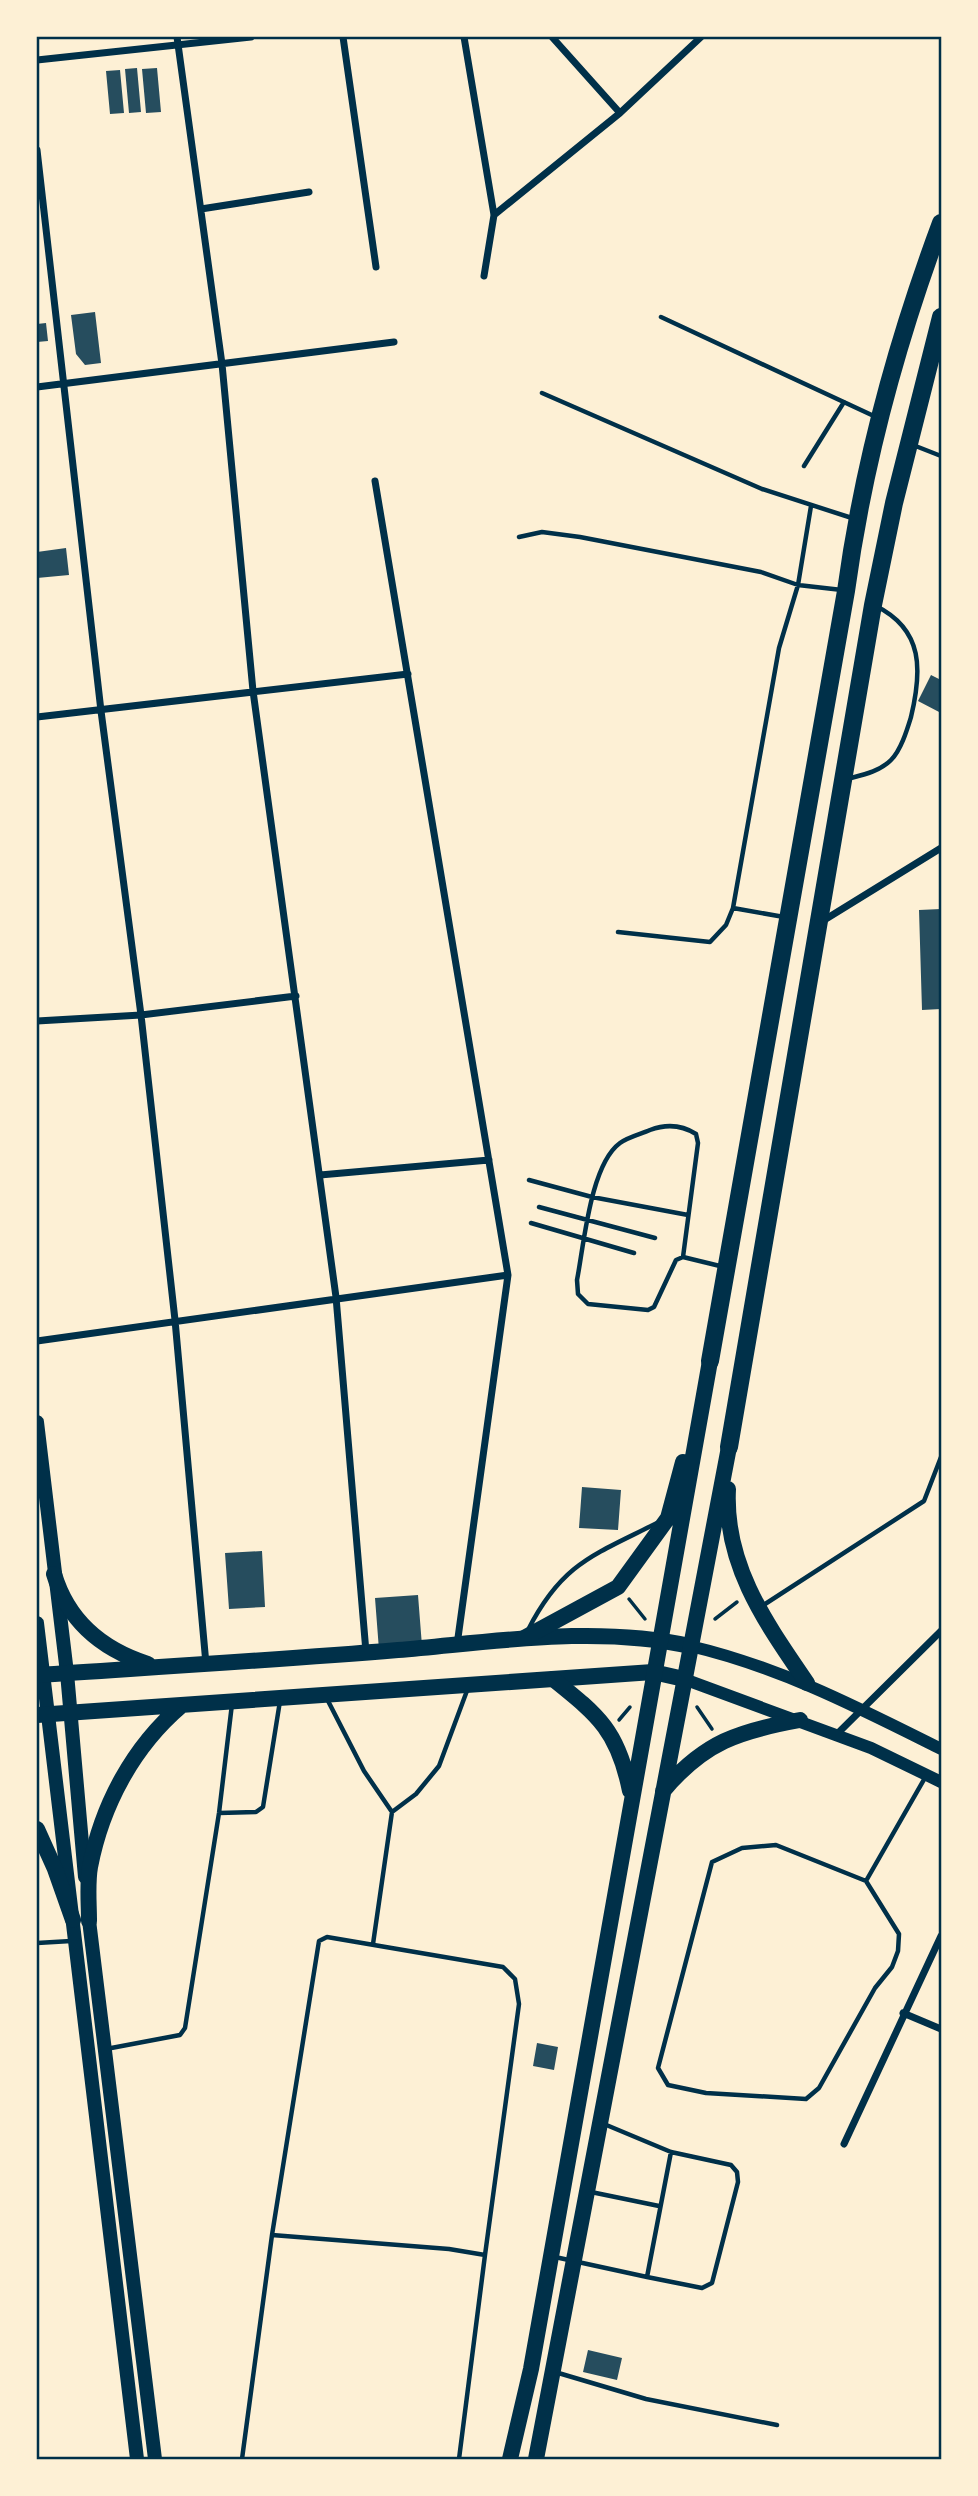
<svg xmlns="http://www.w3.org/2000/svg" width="978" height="2496" font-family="Cabin,sans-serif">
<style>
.building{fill:#264d5e}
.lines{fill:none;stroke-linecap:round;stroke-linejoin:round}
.path{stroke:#003049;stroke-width:3.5}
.service{stroke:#003049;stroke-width:4.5}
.minor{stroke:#003049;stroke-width:7}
.tertiary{stroke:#003049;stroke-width:12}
.secondary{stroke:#003049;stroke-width:14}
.primary{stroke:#003049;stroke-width:16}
.trunk{stroke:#003049;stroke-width:16}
.motorway{stroke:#003049;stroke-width:18}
.neatline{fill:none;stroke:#003049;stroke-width:2.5}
</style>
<rect width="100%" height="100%" fill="#fdf0d5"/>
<path class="building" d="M 137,68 L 141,112 L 129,113 L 125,69 Z
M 157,68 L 161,112 L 146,113 L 142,69 Z
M 120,70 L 124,113 L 110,114 L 106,71 Z
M 95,312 L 101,363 L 85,365 L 76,354 L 71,315 Z
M 46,323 L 48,341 L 37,342 L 37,324 Z
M 66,548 L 69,575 L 37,578 L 37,552 Z
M 931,675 L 941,680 L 941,713 L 918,701 Z
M 941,909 L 941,1009 L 922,1010 L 919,910 Z
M 582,1487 L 621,1490 L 618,1530 L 579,1528 Z
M 262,1551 L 265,1607 L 229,1609 L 225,1553 Z
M 418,1595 L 422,1646 L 379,1650 L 375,1598 Z
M 537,2043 L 558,2047 L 554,2070 L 533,2066 Z
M 588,2350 L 622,2358 L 617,2380 L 583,2372 Z"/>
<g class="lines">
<path class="path" d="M 629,1599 L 645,1619
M 715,1619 L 737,1602
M 697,1707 L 712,1729
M 619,1720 L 630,1707"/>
<path class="service" d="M 661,317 L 876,417
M 542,393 L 762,489 L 855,519
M 913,445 L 941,456
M 804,466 L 844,402
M 519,537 L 542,532 L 580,537 L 761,572 L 798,585 L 811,506
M 847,779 C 862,775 879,772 891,760 C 901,750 907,730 911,717 C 922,671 924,630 876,606
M 733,908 L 784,917
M 618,932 L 710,942 L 726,925 L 733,908 L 779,648 L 798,585 L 842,590
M 529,1180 L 592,1197 L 688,1215
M 539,1207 L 655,1238
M 531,1223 L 634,1253
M 683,1257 L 698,1143 L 696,1134 C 682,1125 666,1124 650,1130 C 641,1134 628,1137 620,1143 C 590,1165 584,1245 577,1280 L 578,1294 L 588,1304 L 648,1310 L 654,1307 L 676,1260 L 683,1257 L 724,1267
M 762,1606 L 924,1501 L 941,1457
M 528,1630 C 562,1563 594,1555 657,1523
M 326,1697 L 364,1771 L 392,1812
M 219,1813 L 256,1812 L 263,1807 L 280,1701
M 776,1845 L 866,1881 L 899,1934 L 898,1951 L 892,1967 L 875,1988 L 819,2088 L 806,2099 L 706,2093 L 668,2085 L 658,2068 L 712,1862 L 742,1848 Z
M 866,1881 L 926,1776
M 37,1943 L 71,1941
M 373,1944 L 392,1812 L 416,1794 L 439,1766 L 468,1688
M 106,2049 L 180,2035 L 185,2028 L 219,1813 L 232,1704
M 604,2124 L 671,2152 L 731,2165 L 737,2172 L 738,2182 L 712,2283 L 702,2288 L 647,2277
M 591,2192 L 659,2206
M 555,2257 L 647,2277 L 671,2152
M 555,2372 L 646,2399 L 777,2425
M 242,2459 L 272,2235 L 449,2249 L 485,2255 L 519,2004 L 515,1979 L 503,1967 L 327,1937 L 319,1941 L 272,2235
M 459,2459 L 485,2255"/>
<path class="minor" d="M 177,37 L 222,364 L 253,691 L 336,1297 L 366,1652
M 343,37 L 376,267
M 464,37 L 494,215 L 484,276
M 552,37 L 620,113
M 37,60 L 251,37
M 37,150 L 101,711 L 141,1015 L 175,1320 L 206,1664
M 201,209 L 309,192
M 494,215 L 620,113 L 701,37
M 37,387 L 394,342
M 375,481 L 508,1275 L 457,1645
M 37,717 L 408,674
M 821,922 L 941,848
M 37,1021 L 141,1015 L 296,996
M 320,1175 L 489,1160
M 37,1341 L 508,1275
M 836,1735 L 941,1631
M 903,2013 L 941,2029
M 844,2144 L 941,1936"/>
<path class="tertiary" d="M 690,1646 C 780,1667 859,1708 941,1749
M 684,1679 L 871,1748 L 941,1782"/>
<path class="secondary" d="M 37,1422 L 67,1673 L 85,1877
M 37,1623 L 137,2459
M 88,1912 L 155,2459"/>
<path class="primary" d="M 54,1574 C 68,1621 101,1649 148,1664
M 37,1675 C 157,1667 278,1660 398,1650 C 494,1642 595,1625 690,1646
M 37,1715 L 653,1672 L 684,1679
M 37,1829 L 55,1869 L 73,1920
M 89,1921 C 89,1903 87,1884 90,1867 C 102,1805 133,1747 181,1706"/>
<path class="trunk" d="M 728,1489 C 724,1565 766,1623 807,1683
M 524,1638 L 618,1587 L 668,1518 L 683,1462
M 553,1679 C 599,1716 618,1731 630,1791
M 663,1791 C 704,1742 739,1731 800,1720
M 510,2459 L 531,2369 L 710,1361
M 536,2459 L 729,1447"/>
<path class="motorway" d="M 710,1361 L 846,591 C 863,466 897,341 941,223
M 729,1447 L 873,605 L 894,503 L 941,317"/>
</g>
<rect width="978" height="2496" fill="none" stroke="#fdf0d5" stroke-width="77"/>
<rect x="38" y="38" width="902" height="2420" class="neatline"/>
</svg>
